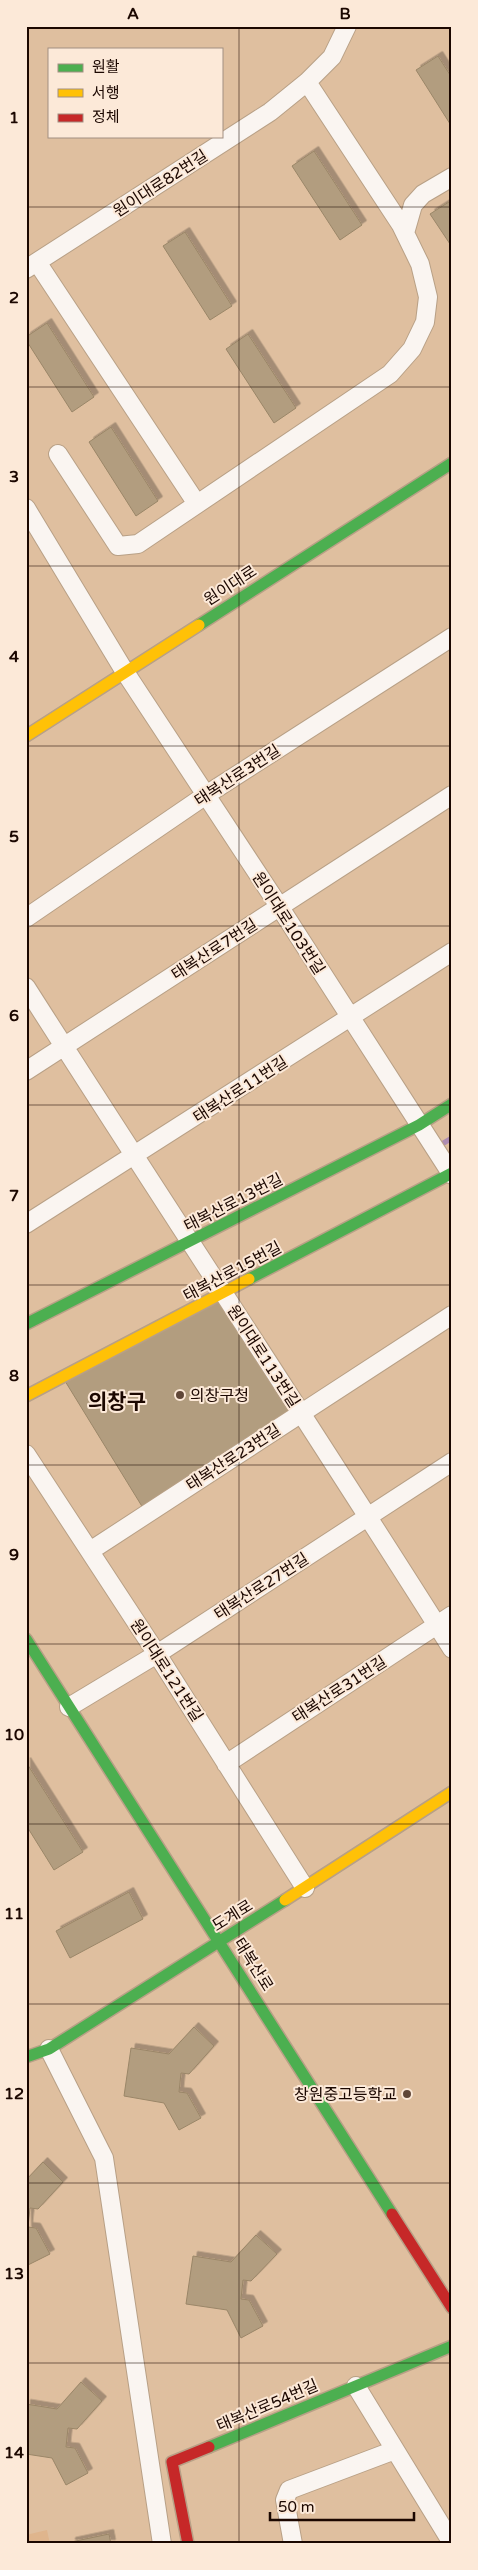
<svg xmlns="http://www.w3.org/2000/svg" width="478" height="2570" font-family="'Varela Round','Noto Sans KR',sans-serif">
<style>
.green{fill:#dfb58d}
.lines{fill:none;stroke-linecap:round;stroke-linejoin:round}
.stream{stroke:#ad8cb3;stroke-width:5.5}
.building{fill:#b29d7f;stroke:#9a8668;filter:url(#shadow)}
.street-casing{stroke:#b8a086;stroke-width:20}
.fast-casing{stroke:#b8a086;stroke-width:14}
.slow-casing{stroke:#b8a086;stroke-width:14}
.jam-casing{stroke:#b8a086;stroke-width:14}
.street{stroke:#faf5f1;stroke-width:18}
.fast{stroke:#4caf50;stroke-width:11}
.slow{stroke:#ffc107;stroke-width:11}
.jam{stroke:#c62828;stroke-width:11}
.grid{fill:none;stroke:#1b0700;stroke-width:1;stroke-opacity:0.55}
.poi-dot{fill:#604738;stroke:#fce9d8;stroke-width:2}
.labels{text-anchor:middle;stroke-width:4;stroke-linejoin:round;paint-order:stroke}
.street-label{font-size:16px;fill:#1b0700;stroke:#fce9d8}
.poi-label{font-size:16px;fill:#1b0700;stroke:#fce9d8;text-anchor:start}
.district-label{font-size:21px;font-weight:bold;fill:#1b0700;stroke:#fce9d8}
.neatline{fill:none;stroke:#1b0700;stroke-width:2}
.grid-label{font-size:16px;text-anchor:middle;font-weight:bold;fill:#1b0700}
</style>
<defs>
<filter id="shadow"><feDropShadow dx="4.5" dy="-4.5" stdDeviation="0" flood-color="#0004"/></filter>
</defs>
<rect width="100%" height="100%" fill="#dfbf9f"/>
<path class="green" d="M 47,2530 L 50,2544 L 26,2544 L 26,2535 Z"/>
<g class="lines">
<path class="stream" d="M 442,1144 L 452,1138"/>
</g>
<path class="building" d="M 438,56 L 452,78 L 452,127 L 416,70 Z
M 314,151 L 362,225 L 340,240 L 292,166 Z
M 452,200 L 452,247 L 430,214 Z
M 185,232 L 232,306 L 210,320 L 163,246 Z
M 47,323 L 94,397 L 72,412 L 26,340 L 26,337 Z
M 248,334 L 296,408 L 274,423 L 226,349 Z
M 111,427 L 158,501 L 136,516 L 89,442 Z
M 224,1297 L 296,1410 L 143,1508 L 65,1381 Z
M 26,1762 L 83,1852 L 54,1870 L 26,1825 Z
M 129,1892 L 143,1919 L 70,1958 L 56,1931 Z
M 194,2027 L 214,2046 L 189,2074 L 181,2073 L 179,2092 L 187,2093 L 201,2118 L 179,2130 L 164,2103 L 124,2096 L 131,2048 L 169,2054 Z
M 43,2162 L 63,2182 L 38,2209 L 30,2208 L 28,2227 L 36,2228 L 50,2254 L 28,2265 L 26,2180 Z
M 256,2235 L 277,2254 L 251,2281 L 243,2280 L 241,2299 L 249,2300 L 263,2326 L 241,2338 L 227,2310 L 186,2304 L 193,2256 L 231,2262 Z
M 81,2382 L 102,2401 L 77,2429 L 68,2428 L 66,2447 L 75,2448 L 88,2473 L 66,2485 L 52,2458 L 26,2454 L 26,2404 L 57,2409 Z
M 109,2534 L 111,2544 L 71,2544 L 71,2542 Z"/>
<g class="lines">
<g class="street-casing">
<path id="street" d="M 405,233 L 413,205 L 423,194 L 452,177
M 37,262 L 197,504
M 26,269 L 270,112 L 307,82 L 332,57 L 347,26
M 58,454 L 118,546 L 138,544 L 390,374 L 412,349 L 425,322 L 428,297 L 420,264 L 401,225 L 307,82
M 26,508 L 125,672 L 279,906 L 452,1175
M 26,918 L 206,795 L 452,637
M 26,987 C 167,1208 312,1427 452,1649
M 26,1071 L 452,795
M 26,1224 L 452,952
M 26,1454 L 157,1654 L 305,1888
M 90,1551 L 452,1315
M 69,1707 L 157,1654 L 452,1462
M 226,1764 L 452,1615
M 49,2049 L 104,2158 L 162,2544
M 356,2386 L 452,2543
M 293,2544 L 285,2500 L 289,2490 L 395,2450"/>
</g>
<g class="fast-casing">
<path id="fast" d="M 199,625 L 452,463
M 249,1279 L 452,1173
M 26,1324 L 419,1125 L 452,1104
M 26,1639 L 392,2214
M 26,2057 L 49,2049 L 285,1900
M 209,2447 L 452,2346"/>
</g>
<g class="slow-casing">
<path id="slow" d="M 26,736 L 199,625
M 26,1396 L 249,1279
M 285,1900 L 452,1792"/>
</g>
<g class="jam-casing">
<path id="jam" d="M 392,2214 L 452,2308
M 188,2544 L 172,2462 L 209,2447"/>
</g>
<use href="#street" class="street"/>
<use href="#fast" class="fast"/>
<use href="#slow" class="slow"/>
<use href="#jam" class="jam"/>
</g>
<path class="grid" d="M 239,26 L 239,2544M 26,207 L 452,207M 26,387 L 452,387M 26,566 L 452,566M 26,746 L 452,746M 26,926 L 452,926M 26,1105 L 452,1105M 26,1285 L 452,1285M 26,1465 L 452,1465M 26,1644 L 452,1644M 26,1824 L 452,1824M 26,2004 L 452,2004M 26,2183 L 452,2183M 26,2363 L 452,2363"/>
<g class="poi-dot">
<circle cx="180" cy="1395" r="5"/>
<circle cx="407" cy="2094" r="5"/>
</g>
<g class="labels">
<g class="street-label">
<text transform="translate(160 183) rotate(-33)" y="6">원이대로82번길</text>
<text transform="translate(230 585) rotate(-33)" y="6">원이대로</text>
<text transform="translate(237 775) rotate(-33)" y="6">태복산로3번길</text>
<text transform="translate(289 923) rotate(57)" y="6">원이대로103번길</text>
<text transform="translate(214 949) rotate(-33)" y="6">태복산로7번길</text>
<text transform="translate(240 1089) rotate(-33)" y="6">태복산로11번길</text>
<text transform="translate(233 1202) rotate(-27)" y="6">태복산로13번길</text>
<text transform="translate(232 1271) rotate(-28)" y="6">태복산로15번길</text>
<text transform="translate(264 1356) rotate(57)" y="6">원이대로113번길</text>
<text transform="translate(233 1457) rotate(-33)" y="6">태복산로23번길</text>
<text transform="translate(261 1586) rotate(-33)" y="6">태복산로27번길</text>
<text transform="translate(167 1670) rotate(57)" y="6">원이대로121번길</text>
<text transform="translate(339 1689) rotate(-33)" y="6">태복산로31번길</text>
<text transform="translate(232 1915) rotate(-32)" y="6">도계로</text>
<text transform="translate(254 1964) rotate(58)" y="6">태복산로</text>
<text transform="translate(267 2405) rotate(-23)" y="6">태복산로54번길</text>
</g>
<g class="poi-label">
<text x="190" y="1401">의창구청</text>
<text x="397" y="2100" text-anchor="end">창원중고등학교</text>
</g>
<g class="district-label">
<text x="117" y="1409">의창구</text>
</g>
</g>
<rect width="478" height="2570" fill="none" stroke="#fce9d8" stroke-width="55"/>
<rect x="48" y="48" width="175" height="90" fill="#fce9d8" stroke="#a28f82"/>
<rect x="58" y="64" width="25" height="8" fill="#4caf50" stroke="#a28f82"/>
<text x="92" y="72" font-size="15" fill="#1b0700">원활</text>
<rect x="58" y="89" width="25" height="8" fill="#ffc107" stroke="#a28f82"/>
<text x="92" y="98" font-size="15" fill="#1b0700">서행</text>
<rect x="58" y="114" width="25" height="8" fill="#c62828" stroke="#a28f82"/>
<text x="92" y="122" font-size="15" fill="#1b0700">정체</text>
<path d="M270 2512v8h144v-8" fill="none" stroke="#1b0700" stroke-width="2.5"/>
<text x="278" y="2512" font-size="15" fill="#1b0700" stroke="#fce9d8" stroke-width="4" paint-order="stroke">50 m</text>
<rect x="28" y="28" width="422" height="2514" class="neatline"/>
<g class="grid-label">
<text x="133" y="19">A</text>
<text x="345" y="19">B</text>
<text x="14" y="123">1</text>
<text x="14" y="303">2</text>
<text x="14" y="482">3</text>
<text x="14" y="662">4</text>
<text x="14" y="842">5</text>
<text x="14" y="1021">6</text>
<text x="14" y="1201">7</text>
<text x="14" y="1381">8</text>
<text x="14" y="1560">9</text>
<text x="14" y="1740">10</text>
<text x="14" y="1919">11</text>
<text x="14" y="2099">12</text>
<text x="14" y="2279">13</text>
<text x="14" y="2458">14</text>
</g>
</svg>
